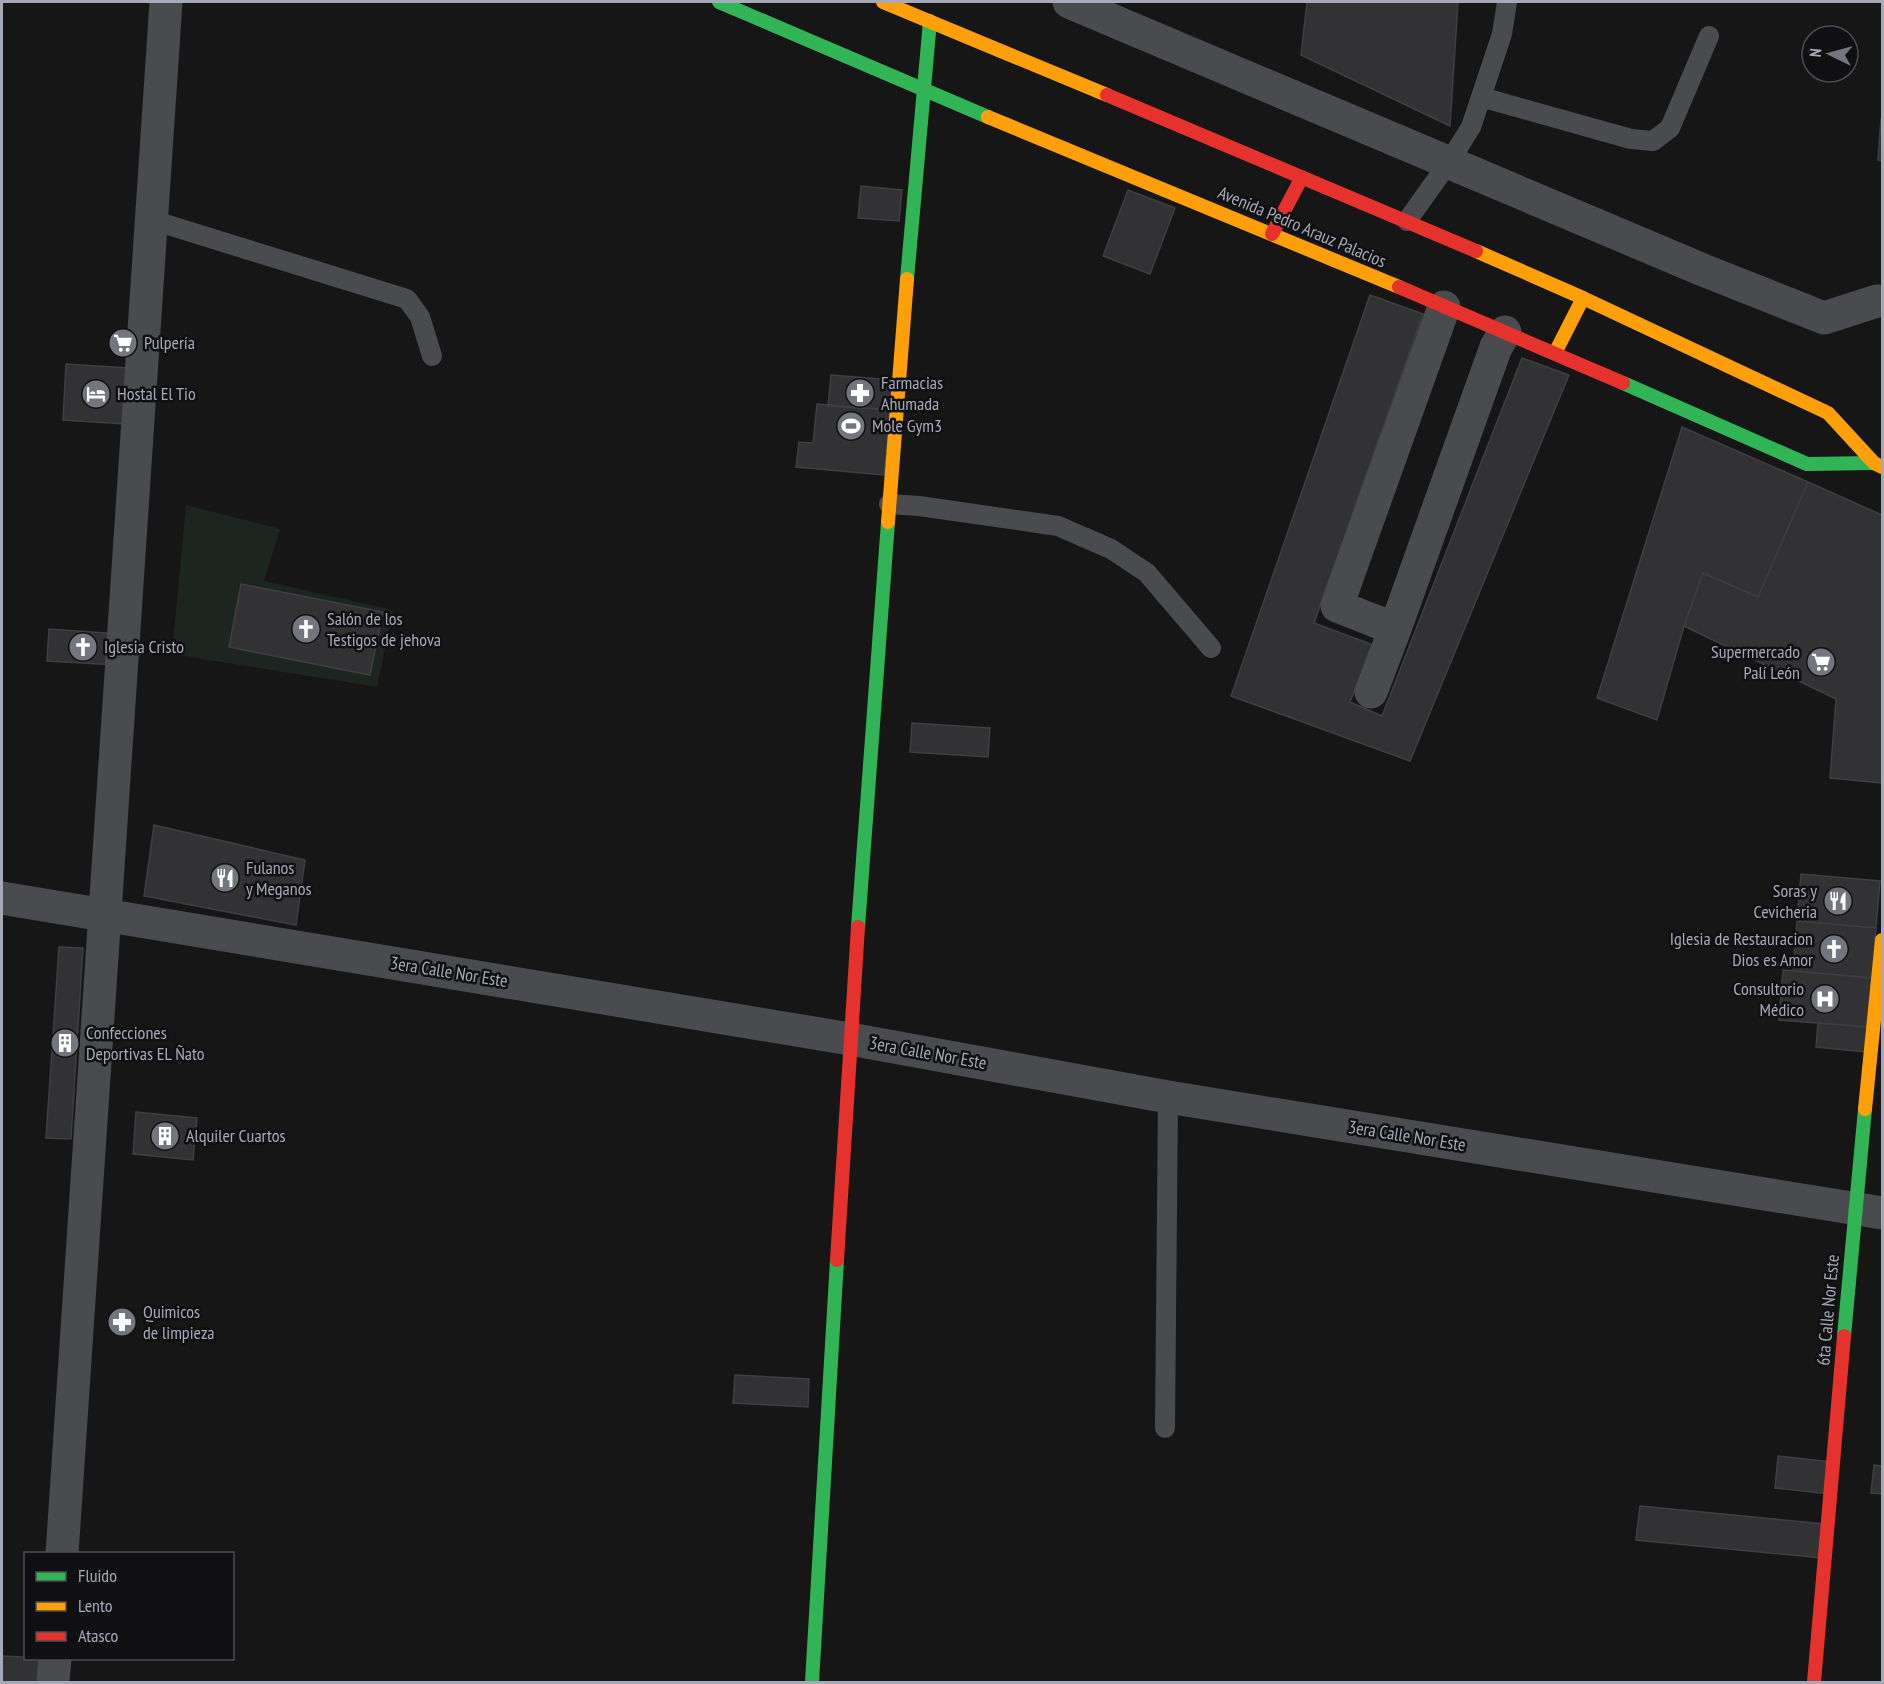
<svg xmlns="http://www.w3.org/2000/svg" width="1884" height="1684" font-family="'PT Sans Narrow',sans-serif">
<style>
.green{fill:#1d2520}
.building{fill:#323234;stroke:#3e3f42;stroke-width:1.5}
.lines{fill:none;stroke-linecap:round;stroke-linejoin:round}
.lane{stroke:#494b4f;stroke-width:20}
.street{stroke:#494b4f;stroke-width:33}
.fast{stroke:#30b455;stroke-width:14}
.slow{stroke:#ff9f0a;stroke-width:14}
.jam{stroke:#e5322d;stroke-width:14}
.labels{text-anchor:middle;stroke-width:5;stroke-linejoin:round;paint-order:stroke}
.street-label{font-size:18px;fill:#a6a9b8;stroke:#101012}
.poi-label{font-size:18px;fill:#a6a9b8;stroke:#101012;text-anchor:start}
</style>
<rect width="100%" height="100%" fill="#161616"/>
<path class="green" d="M 186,505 L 280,529 L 264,581 L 393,610 L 377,687 L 172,654 Z"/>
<path class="building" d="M 1307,2 L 1458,2 L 1450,126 L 1301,55 Z
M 1881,119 L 1882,119 L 1882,161 L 1878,160 Z
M 861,186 L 902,190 L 899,221 L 858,218 Z
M 1128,190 L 1175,208 L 1150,274 L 1103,256 Z
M 1370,295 L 1423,314 L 1314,623 L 1373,645 L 1350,702 L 1382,716 L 1522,358 L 1569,375 L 1410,761 L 1231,696 Z
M 66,364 L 128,368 L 125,424 L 63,420 Z
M 831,375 L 892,380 L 890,410 L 828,406 Z
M 817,404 L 890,410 L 884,475 L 796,467 L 799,442 L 813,443 Z
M 1682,427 L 1808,482 L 1758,597 L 1703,573 L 1684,626 L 1657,720 L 1597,698 Z
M 1808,482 L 1882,515 L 1882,783 L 1830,778 L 1836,699 L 1684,626 L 1703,573 L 1758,597 Z
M 241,584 L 383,612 L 370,675 L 229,647 Z
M 49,629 L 119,634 L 117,665 L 47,661 Z
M 912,723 L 990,728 L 988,757 L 910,752 Z
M 154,825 L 305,860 L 296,925 L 144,896 Z
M 1801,874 L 1880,881 L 1876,928 L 1797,921 Z
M 1797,921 L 1876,928 L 1872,978 L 1793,971 Z
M 59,947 L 83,948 L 71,1139 L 46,1138 Z
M 1783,970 L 1872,978 L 1868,1027 L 1779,1020 Z
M 1818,1023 L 1868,1027 L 1865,1052 L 1816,1047 Z
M 136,1112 L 197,1118 L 193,1160 L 133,1154 Z
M 735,1375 L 809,1379 L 808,1407 L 733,1403 Z
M 1778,1456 L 1832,1462 L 1829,1494 L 1775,1488 Z
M 1874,1465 L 1882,1466 L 1882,1494 L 1871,1493 Z
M 1640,1506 L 1825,1524 L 1821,1558 L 1636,1540 Z
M 2,1656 L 42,1658 L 40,1682 L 2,1682 Z"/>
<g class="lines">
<path class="lane" d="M 1481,97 L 1631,139 L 1653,141 L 1670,128 L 1709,36
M 152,220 L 407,299 L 420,317 L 432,356
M 1407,221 L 1449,162 L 1471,127 L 1502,34 L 1507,2
M 889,504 L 919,506 L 1058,526 L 1111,549 L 1147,573 L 1211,648
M 1165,1428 L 1168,1097"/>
<path class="street" d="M 1069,2 L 1703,270 L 1824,318 L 1877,301
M 1395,629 L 1337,606 L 1444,307
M 1371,692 L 1395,629 L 1496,347 L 1505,332
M 2,898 L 850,1039 L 1168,1097 L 1882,1213
M 62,1554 L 166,2
M 53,1682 L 55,1658"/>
<path class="fast" d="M 719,2 L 988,117
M 907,279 L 930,21
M 1623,383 L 1807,464 L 1874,463
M 858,927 L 888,522
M 1844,1336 L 1865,1109
M 812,1682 L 837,1260"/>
<path class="slow" d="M 883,2 L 1107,95
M 988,117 L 1399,287
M 1476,251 L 1583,298 L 1828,413 L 1874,463 L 1882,467
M 1555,353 L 1583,298
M 888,522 L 907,279
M 1865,1109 L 1882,940"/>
<path class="jam" d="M 1107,95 L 1476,251
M 1272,234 L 1302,177
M 1399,287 L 1623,383
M 837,1260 L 858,927
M 1814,1682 L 1844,1336"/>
</g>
<defs>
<g id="supermarket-disc" transform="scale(1.5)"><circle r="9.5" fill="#74767f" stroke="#101012"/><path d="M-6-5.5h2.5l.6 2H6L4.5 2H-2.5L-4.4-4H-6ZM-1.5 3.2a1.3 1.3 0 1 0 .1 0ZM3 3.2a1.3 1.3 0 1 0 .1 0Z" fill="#fff"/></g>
<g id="pharmacy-disc" transform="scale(1.5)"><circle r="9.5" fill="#74767f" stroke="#101012"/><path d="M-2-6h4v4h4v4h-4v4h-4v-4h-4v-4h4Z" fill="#fff"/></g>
<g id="hotel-disc" transform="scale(1.5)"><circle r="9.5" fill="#74767f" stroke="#101012"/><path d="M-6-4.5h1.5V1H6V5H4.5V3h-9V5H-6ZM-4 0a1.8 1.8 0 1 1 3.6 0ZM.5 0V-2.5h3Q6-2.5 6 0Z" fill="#fff"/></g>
<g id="stadium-disc" transform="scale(1.5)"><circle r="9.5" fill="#74767f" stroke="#101012"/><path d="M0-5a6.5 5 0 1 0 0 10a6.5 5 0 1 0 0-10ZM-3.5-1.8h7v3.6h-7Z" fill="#fff"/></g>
<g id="church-disc" transform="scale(1.5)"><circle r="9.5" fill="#74767f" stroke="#101012"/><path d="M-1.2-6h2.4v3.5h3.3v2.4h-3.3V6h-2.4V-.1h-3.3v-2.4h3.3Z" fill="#fff"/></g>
<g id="restaurant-disc" transform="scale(1.5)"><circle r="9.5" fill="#74767f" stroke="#101012"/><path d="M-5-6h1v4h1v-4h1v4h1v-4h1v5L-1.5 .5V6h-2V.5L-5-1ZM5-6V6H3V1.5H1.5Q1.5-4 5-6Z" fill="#fff"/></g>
<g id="hospital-disc" transform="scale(1.5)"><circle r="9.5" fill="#74767f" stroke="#101012"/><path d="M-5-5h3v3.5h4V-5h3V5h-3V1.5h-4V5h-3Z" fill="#fff"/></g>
<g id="building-disc" transform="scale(1.5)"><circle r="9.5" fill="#74767f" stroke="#101012"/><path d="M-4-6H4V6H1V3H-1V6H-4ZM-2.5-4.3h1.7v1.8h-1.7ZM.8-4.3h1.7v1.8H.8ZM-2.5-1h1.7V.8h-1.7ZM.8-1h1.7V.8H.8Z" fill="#fff"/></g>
</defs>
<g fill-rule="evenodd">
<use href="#supermarket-disc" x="123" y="343"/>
<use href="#pharmacy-disc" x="860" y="393"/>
<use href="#hotel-disc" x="96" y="394"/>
<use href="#stadium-disc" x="851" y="426"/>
<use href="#church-disc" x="306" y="629"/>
<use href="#church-disc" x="83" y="647"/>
<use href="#supermarket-disc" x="1821" y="662"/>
<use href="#restaurant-disc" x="225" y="878"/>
<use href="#restaurant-disc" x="1838" y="901"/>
<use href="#church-disc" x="1834" y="949"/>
<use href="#hospital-disc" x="1825" y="999"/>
<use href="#building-disc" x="65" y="1043"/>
<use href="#building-disc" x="165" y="1136"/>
<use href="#pharmacy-disc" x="122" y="1322"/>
</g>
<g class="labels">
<g class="street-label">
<text transform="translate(1302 227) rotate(23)" y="6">Avenida Pedro Arauz Palacios</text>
<text transform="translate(449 972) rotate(9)" y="6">3era Calle Nor Este</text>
<text transform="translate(928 1053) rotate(10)" y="6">3era Calle Nor Este</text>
<text transform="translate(1407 1136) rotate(9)" y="6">3era Calle Nor Este</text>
<text transform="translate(1828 1310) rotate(-85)" y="6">6ta Calle Nor Este</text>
</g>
<g class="poi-label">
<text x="144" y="349">Pulpería</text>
<text x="881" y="389">Farmacias<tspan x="881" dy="21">Ahumada</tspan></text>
<text x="117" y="400">Hostal El Tio</text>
<text x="872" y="432">Mole Gym3</text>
<text x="327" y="625">Salón de los<tspan x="327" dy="21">Testigos de jehova</tspan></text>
<text x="104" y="653">Iglesia Cristo</text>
<text x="1800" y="658" text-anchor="end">Supermercado<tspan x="1800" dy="21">Palí León</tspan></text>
<text x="246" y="874">Fulanos<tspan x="246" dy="21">y Meganos</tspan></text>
<text x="1817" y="897" text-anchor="end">Soras y<tspan x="1817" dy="21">Cevicheria</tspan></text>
<text x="1813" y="945" text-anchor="end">Iglesia de Restauracion<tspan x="1813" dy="21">Dios es Amor</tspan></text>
<text x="1804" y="995" text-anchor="end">Consultorio<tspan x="1804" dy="21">Médico</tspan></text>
<text x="86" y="1039">Confecciones<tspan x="86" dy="21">Deportivas EL Ñato</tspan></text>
<text x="186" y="1142">Alquiler Cuartos</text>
<text x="143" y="1318">Quimicos<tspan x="143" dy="21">de limpieza</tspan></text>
</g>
</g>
<rect width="1884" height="1684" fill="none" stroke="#a6a9b8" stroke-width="6"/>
<rect x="24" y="1552" width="210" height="108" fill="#101012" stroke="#4c4d54" stroke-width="1.5"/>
<rect x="36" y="1572" width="30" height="9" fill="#30b455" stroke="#4c4d54" stroke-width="1.5"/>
<text x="78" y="1582" font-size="18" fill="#a6a9b8">Fluido</text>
<rect x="36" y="1602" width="30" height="9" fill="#ff9f0a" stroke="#4c4d54" stroke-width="1.5"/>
<text x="78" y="1612" font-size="18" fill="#a6a9b8">Lento</text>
<rect x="36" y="1632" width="30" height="9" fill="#e5322d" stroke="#4c4d54" stroke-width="1.5"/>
<text x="78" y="1642" font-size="18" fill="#a6a9b8">Atasco</text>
<g transform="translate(1830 54) rotate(275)"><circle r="28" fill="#101012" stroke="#4c4d54" stroke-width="1.5"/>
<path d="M0-4.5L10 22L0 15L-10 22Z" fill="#74767f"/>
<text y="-9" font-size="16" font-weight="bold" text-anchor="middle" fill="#a6a9b8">N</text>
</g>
</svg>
